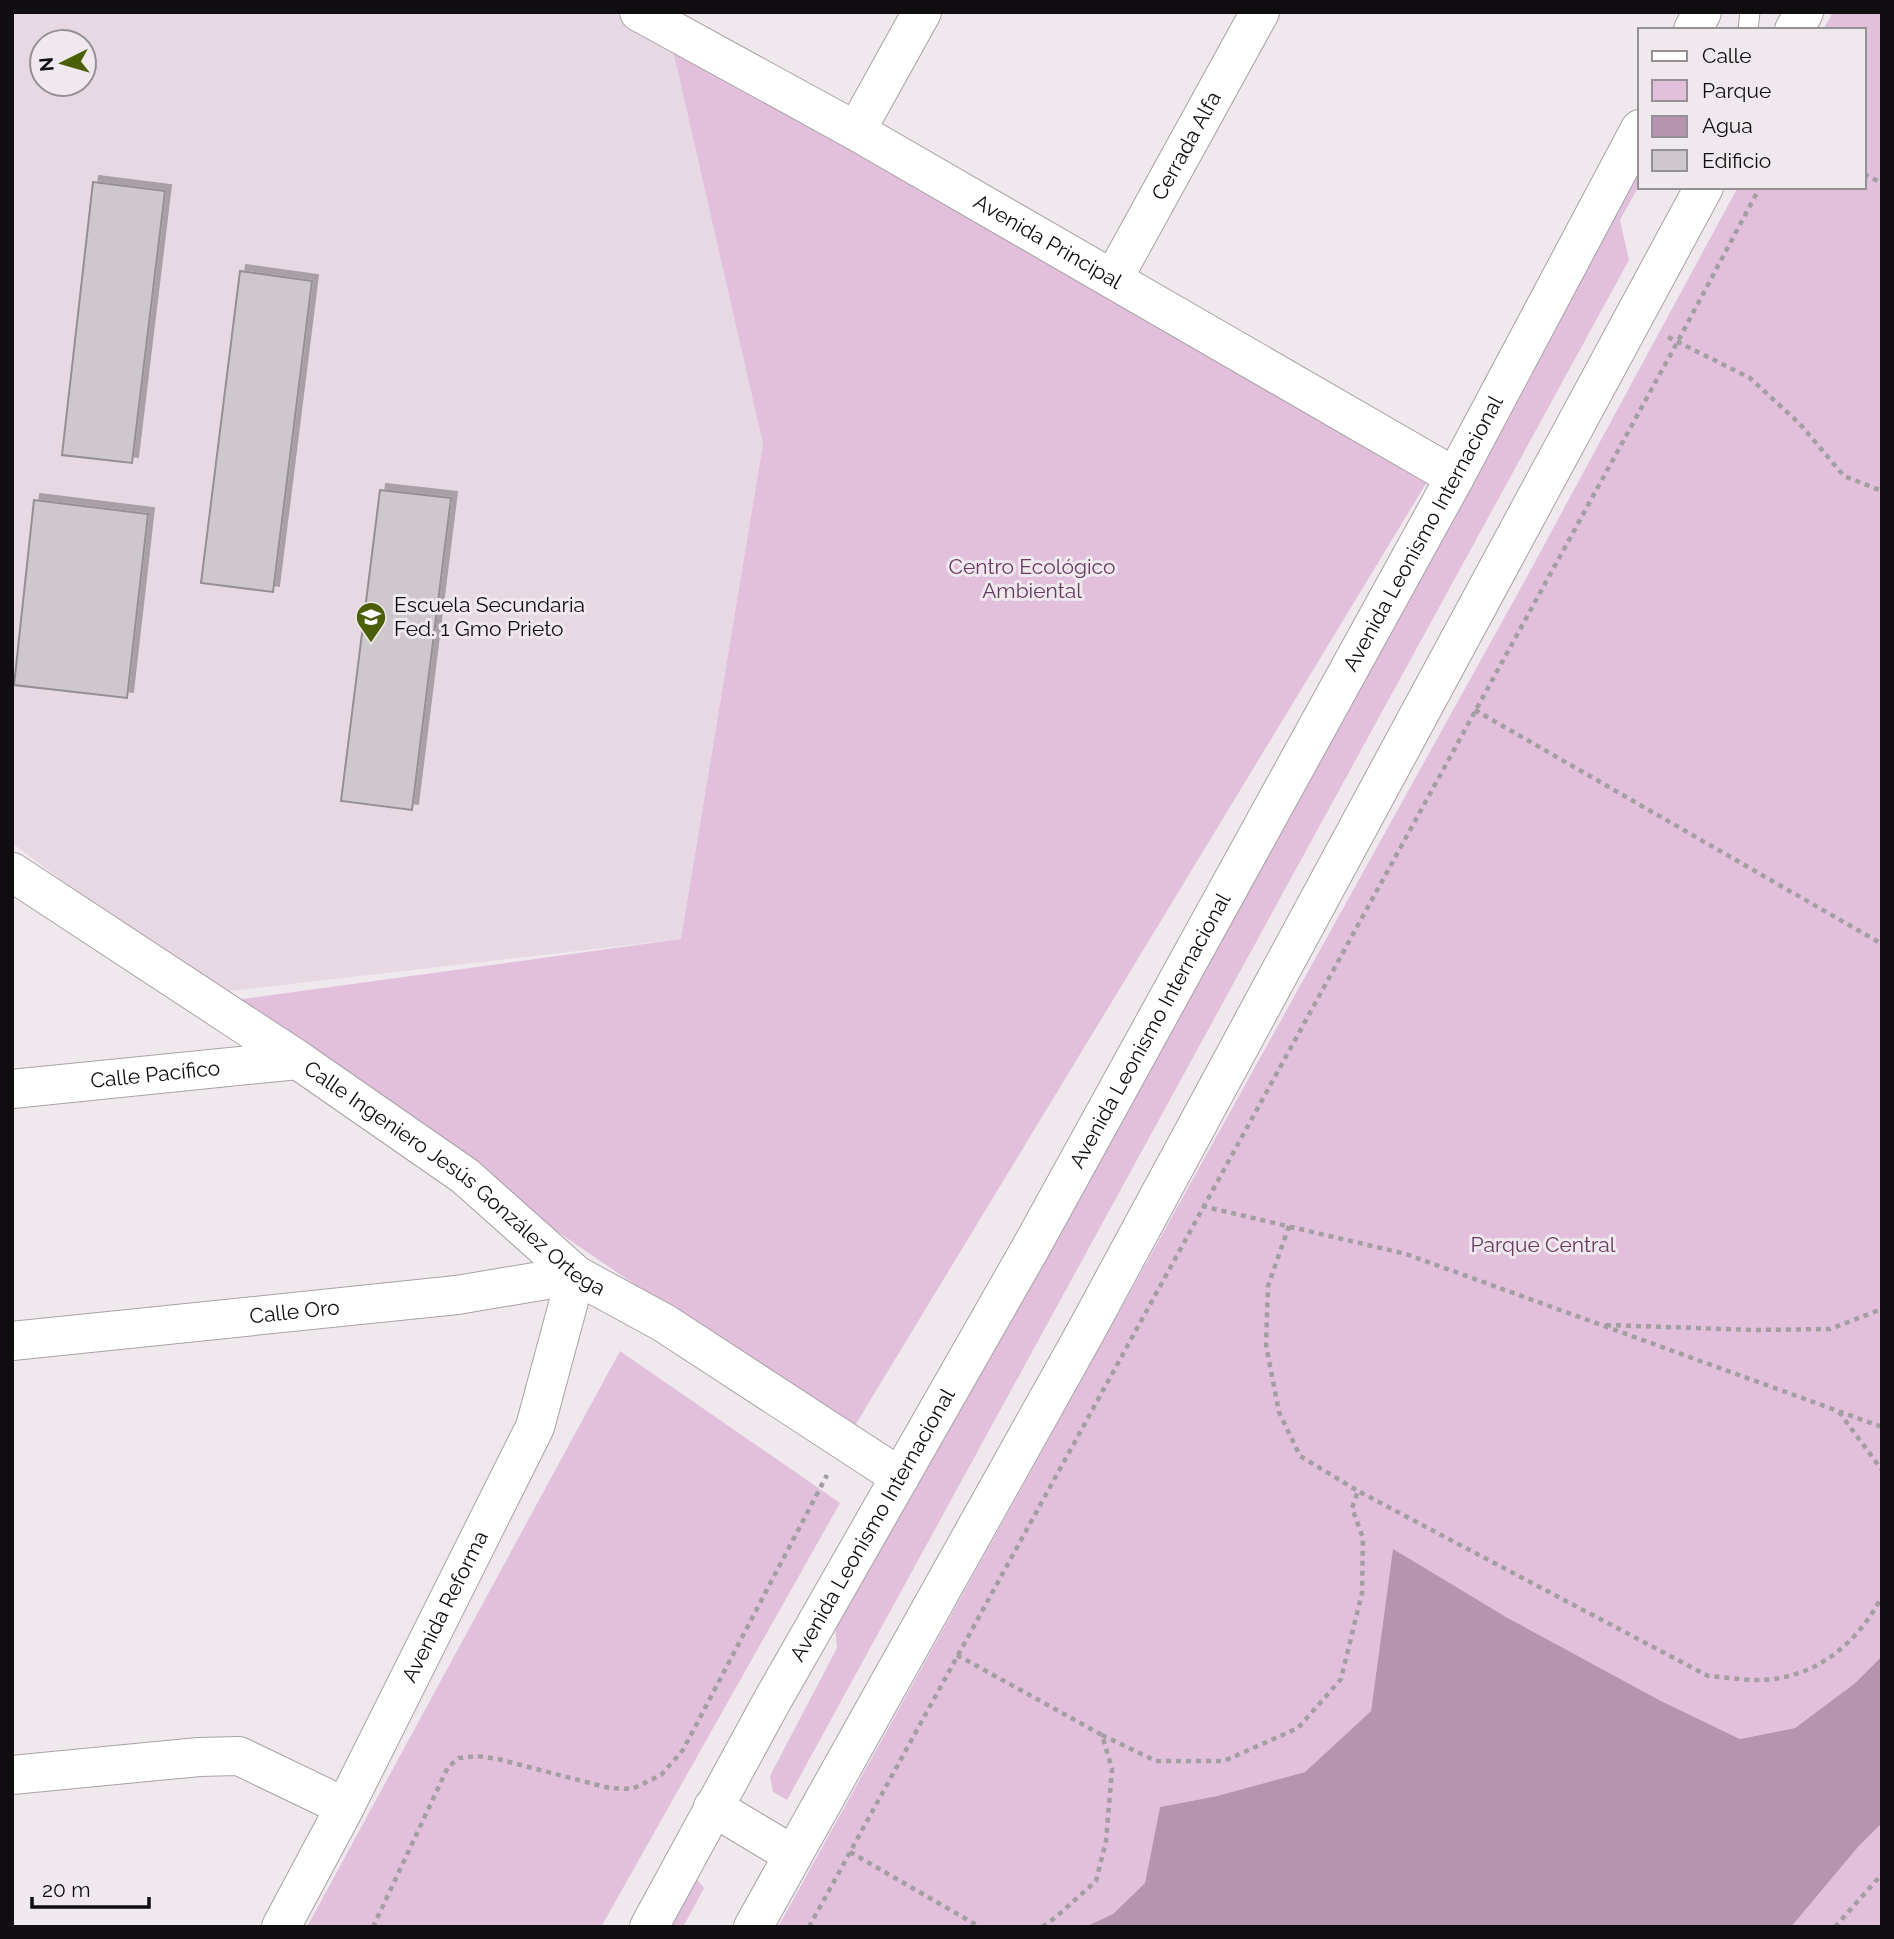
<svg xmlns="http://www.w3.org/2000/svg" width="1894" height="1939" font-family="Raleway,sans-serif">
<style>
.built{fill:#e6d9e3;fill-rule:evenodd}
.green{fill:#e2bfdb}
.water{fill:#b693af}
.building{fill:#cec8cd;stroke:#948f93;stroke-width:2;filter:url(#shadow)}
.lines{fill:none;stroke-linecap:round;stroke-linejoin:round}
.service-casing{stroke:#a8a2a6;stroke-width:21}
.minor-casing{stroke:#a8a2a6;stroke-width:40}
.tertiary-casing{stroke:#a8a2a6;stroke-width:40}
.path{stroke:#a39ea2;stroke-width:4.5;stroke-dasharray:5 5;stroke-linecap:butt}
.service{stroke:#fff;stroke-width:19}
.minor{stroke:#fff;stroke-width:38}
.tertiary{stroke:#fff;stroke-width:38}
.labels{text-anchor:middle;stroke-width:6;stroke-linejoin:round;paint-order:stroke}
.street-label{font-size:21px;fill:#0f0d0f;stroke:#efe8ed}
.park-label{font-size:21px;fill:#683961;stroke:#efe8ed}
.poi-label{font-size:21px;fill:#0f0d0f;stroke:#efe8ed;text-anchor:start}
</style>
<defs>
<filter id="shadow"><feDropShadow dx="6" dy="-6" stdDeviation="0" flood-color="#0004"/></filter>
</defs>
<rect width="100%" height="100%" fill="#efe8ed"/>
<path class="built" d="M 12,12 L 612,12 L 672,46 L 763,444 L 681,939 L 212,993 L 12,843 ZM 42,42 L 84,42 L 84,84 L 42,84 Z"/>
<path class="green" d="M 1833,12 L 1882,12 L 1882,1656 L 1854,1684 L 1795,1728 L 1740,1739 L 1661,1701 L 1506,1617 L 1393,1550 L 1371,1711 L 1305,1772 L 1217,1796 L 1160,1807 L 1145,1883 L 1113,1914 L 1085,1927 L 778,1927 L 1523,584 L 1738,187 L 1864,187 L 1864,30 L 1823,30 Z
M 672,46 L 1430,477 L 851,1432 L 221,1002 L 681,939 L 763,444 Z
M 1640,132 L 1640,184 L 1620,220 L 1629,260 L 787,1800 L 773,1792 L 770,1776 L 837,1648 L 833,1603 Z
M 620,1351 L 840,1503 L 601,1927 L 307,1927 Z
M 1882,1823 L 1882,1927 L 1791,1927 L 1858,1847 Z
M 689,1878 L 697,1880 L 704,1888 L 683,1927 L 655,1927 Z"/>
<path class="water" d="M 1393,1549 L 1506,1617 L 1661,1701 L 1740,1739 L 1795,1728 L 1854,1684 L 1882,1656 L 1882,1823 L 1858,1847 L 1791,1927 L 1085,1927 L 1113,1914 L 1145,1883 L 1160,1807 L 1217,1796 L 1305,1772 L 1371,1711 Z"/>
<path class="building" d="M 93,182 L 165,191 L 132,463 L 62,455 Z
M 240,271 L 312,281 L 273,592 L 201,583 Z
M 380,490 L 451,498 L 412,810 L 341,801 Z
M 34,500 L 148,514 L 127,698 L 14,685 Z"/>
<g class="lines">
<g class="service-casing">
<path id="service" d="M 1748,30 L 1750,12"/>
</g>
<g class="minor-casing">
<g id="minor">
<path id="s1" d="M 639,12 L 856,131 L 1455,477"/>
<path d="M 856,131 L 922,12"/>
<path id="s2" d="M 1113,279 L 1260,12"/>
<path id="s3" d="M 12,872 L 298,1060 L 465,1176 L 576,1275 L 664,1323 L 900,1477"/>
<path id="s4" d="M 12,1089 L 298,1060"/>
<path id="s5" d="M 12,1341 L 457,1295 L 576,1275"/>
<path id="s6" d="M 345,1807 L 535,1427 L 576,1275"/>
</g>
</g>
<g class="tertiary-casing">
<g id="tertiary">
<path d="M 1693,30 L 1702,12"/>
<path d="M 1794,30 L 1804,12"/>
<path d="M 12,1775 L 199,1757 L 239,1756 L 345,1807 L 281,1927"/>
<path d="M 713,1807 L 793,1855"/>
<path id="s7" d="M 649,1927 L 772,1701 L 1030,1249 L 1455,477 L 1640,129"/>
<path d="M 753,1927 L 1085,1333 L 1704,187"/>
</g>
</g>
<path class="path" d="M 1864,174 L 1882,183
M 1668,337 L 1750,378 L 1800,424 L 1844,476 L 1882,491
M 1475,710 L 1882,944
M 1202,1206 L 1406,1254 L 1882,1427
M 1289,1226 L 1268,1286 L 1266,1345 L 1279,1412 L 1300,1456 L 1358,1491
M 1606,1325 L 1754,1330 L 1830,1329 L 1882,1309
M 1839,1412 L 1882,1470
M 957,1655 L 1102,1735 L 1112,1769 L 1106,1841 L 1096,1881 L 1056,1917 L 1042,1927
M 1102,1735 L 1156,1761 L 1224,1761 L 1298,1728 L 1341,1679 L 1362,1593 L 1363,1538 L 1352,1508 L 1358,1491 L 1708,1676 C 1724,1677 1741,1680 1757,1680 C 1813,1680 1857,1645 1882,1596
M 850,1852 L 980,1927
M 373,1927 L 448,1767 L 459,1758 L 477,1756 L 498,1759 L 609,1788 L 632,1789 L 661,1775 L 683,1750 L 827,1475
M 809,1927 L 1678,341 L 1760,187
M 1835,1927 L 1882,1874"/>
<use href="#service" class="service"/>
<use href="#minor" class="minor"/>
<use href="#tertiary" class="tertiary"/>
</g>
<defs>
<g id="school-pin" transform="scale(1.575)"><path d="M0 17L-7.5 6A9.5 9.5 0 1 1 7.5 6Z" fill="#4b5f06" stroke="#efe8ed"/><path d="M0-5L7-2L0 1L-7-2ZM-4 1L0 2.5L4 1V4Q0 6-4 4Z" fill="#fff"/></g>
</defs>
<g fill-rule="evenodd">
<use href="#school-pin" x="371" y="617"/>
</g>
<g class="labels">
<g class="street-label">
<text dy="7" stroke="none"><textPath href="#s2" startOffset="152">Cerrada Alfa</textPath></text>
<text dy="7" stroke="none"><textPath href="#s1" startOffset="469">Avenida Principal</textPath></text>
<text dy="7" stroke="none"><textPath href="#s7" startOffset="1594">Avenida Leonismo Internacional</textPath></text>
<text dy="7" stroke="none"><textPath href="#s7" startOffset="1027">Avenida Leonismo Internacional</textPath></text>
<text dy="7" stroke="none"><textPath href="#s4" startOffset="144">Calle Pacífico</textPath></text>
<text dy="7" stroke="none"><textPath href="#s3" startOffset="539">Calle Ingeniero Jesús González Ortega</textPath></text>
<text dy="7" stroke="none"><textPath href="#s5" startOffset="284">Calle Oro</textPath></text>
<text dy="7" stroke="none"><textPath href="#s7" startOffset="460">Avenida Leonismo Internacional</textPath></text>
<text dy="7" stroke="none"><textPath href="#s6" startOffset="224">Avenida Reforma</textPath></text>
</g>
<g class="park-label">
<text x="1032" y="574">Centro Ecológico<tspan x="1032" dy="24">Ambiental</tspan></text>
<text x="1543" y="1252">Parque Central</text>
</g>
<g class="poi-label">
<text x="394" y="612">Escuela Secundaria<tspan x="394" dy="24">Fed. 1 Gmo Prieto</tspan></text>
</g>
</g>
<rect width="1894" height="1939" fill="none" stroke="#0f0d0f" stroke-width="28"/>
<rect x="1638" y="28" width="228" height="161" fill="#efe8ed" stroke="#959094" stroke-width="2"/>
<rect x="1652" y="51" width="35" height="10" fill="#ffffff" stroke="#959094" stroke-width="2"/>
<text x="1702" y="63" font-size="21" fill="#0f0d0f">Calle</text>
<rect x="1652" y="80" width="35" height="21" fill="#e2bfdb" stroke="#959094" stroke-width="2"/>
<text x="1702" y="98" font-size="21" fill="#0f0d0f">Parque</text>
<rect x="1652" y="116" width="35" height="21" fill="#b693af" stroke="#959094" stroke-width="2"/>
<text x="1702" y="133" font-size="21" fill="#0f0d0f">Agua</text>
<rect x="1652" y="150" width="35" height="21" fill="#cec8cd" stroke="#959094" stroke-width="2"/>
<text x="1702" y="168" font-size="21" fill="#0f0d0f">Edificio</text>
<g transform="translate(63 63) rotate(265)"><circle r="33" fill="#efe8ed" stroke="#959094" stroke-width="2"/>
<path d="M0-5L12 26L0 18L-12 26Z" fill="#4b5f06"/>
<text y="-10" font-size="19" font-weight="bold" text-anchor="middle" fill="#0f0d0f">N</text>
</g>
<path d="M32 1897v10h117v-10" fill="none" stroke="#0f0d0f" stroke-width="3.5"/>
<text x="42" y="1897" font-size="21" fill="#0f0d0f" stroke="#efe8ed" stroke-width="5" paint-order="stroke">20 m</text>
</svg>
